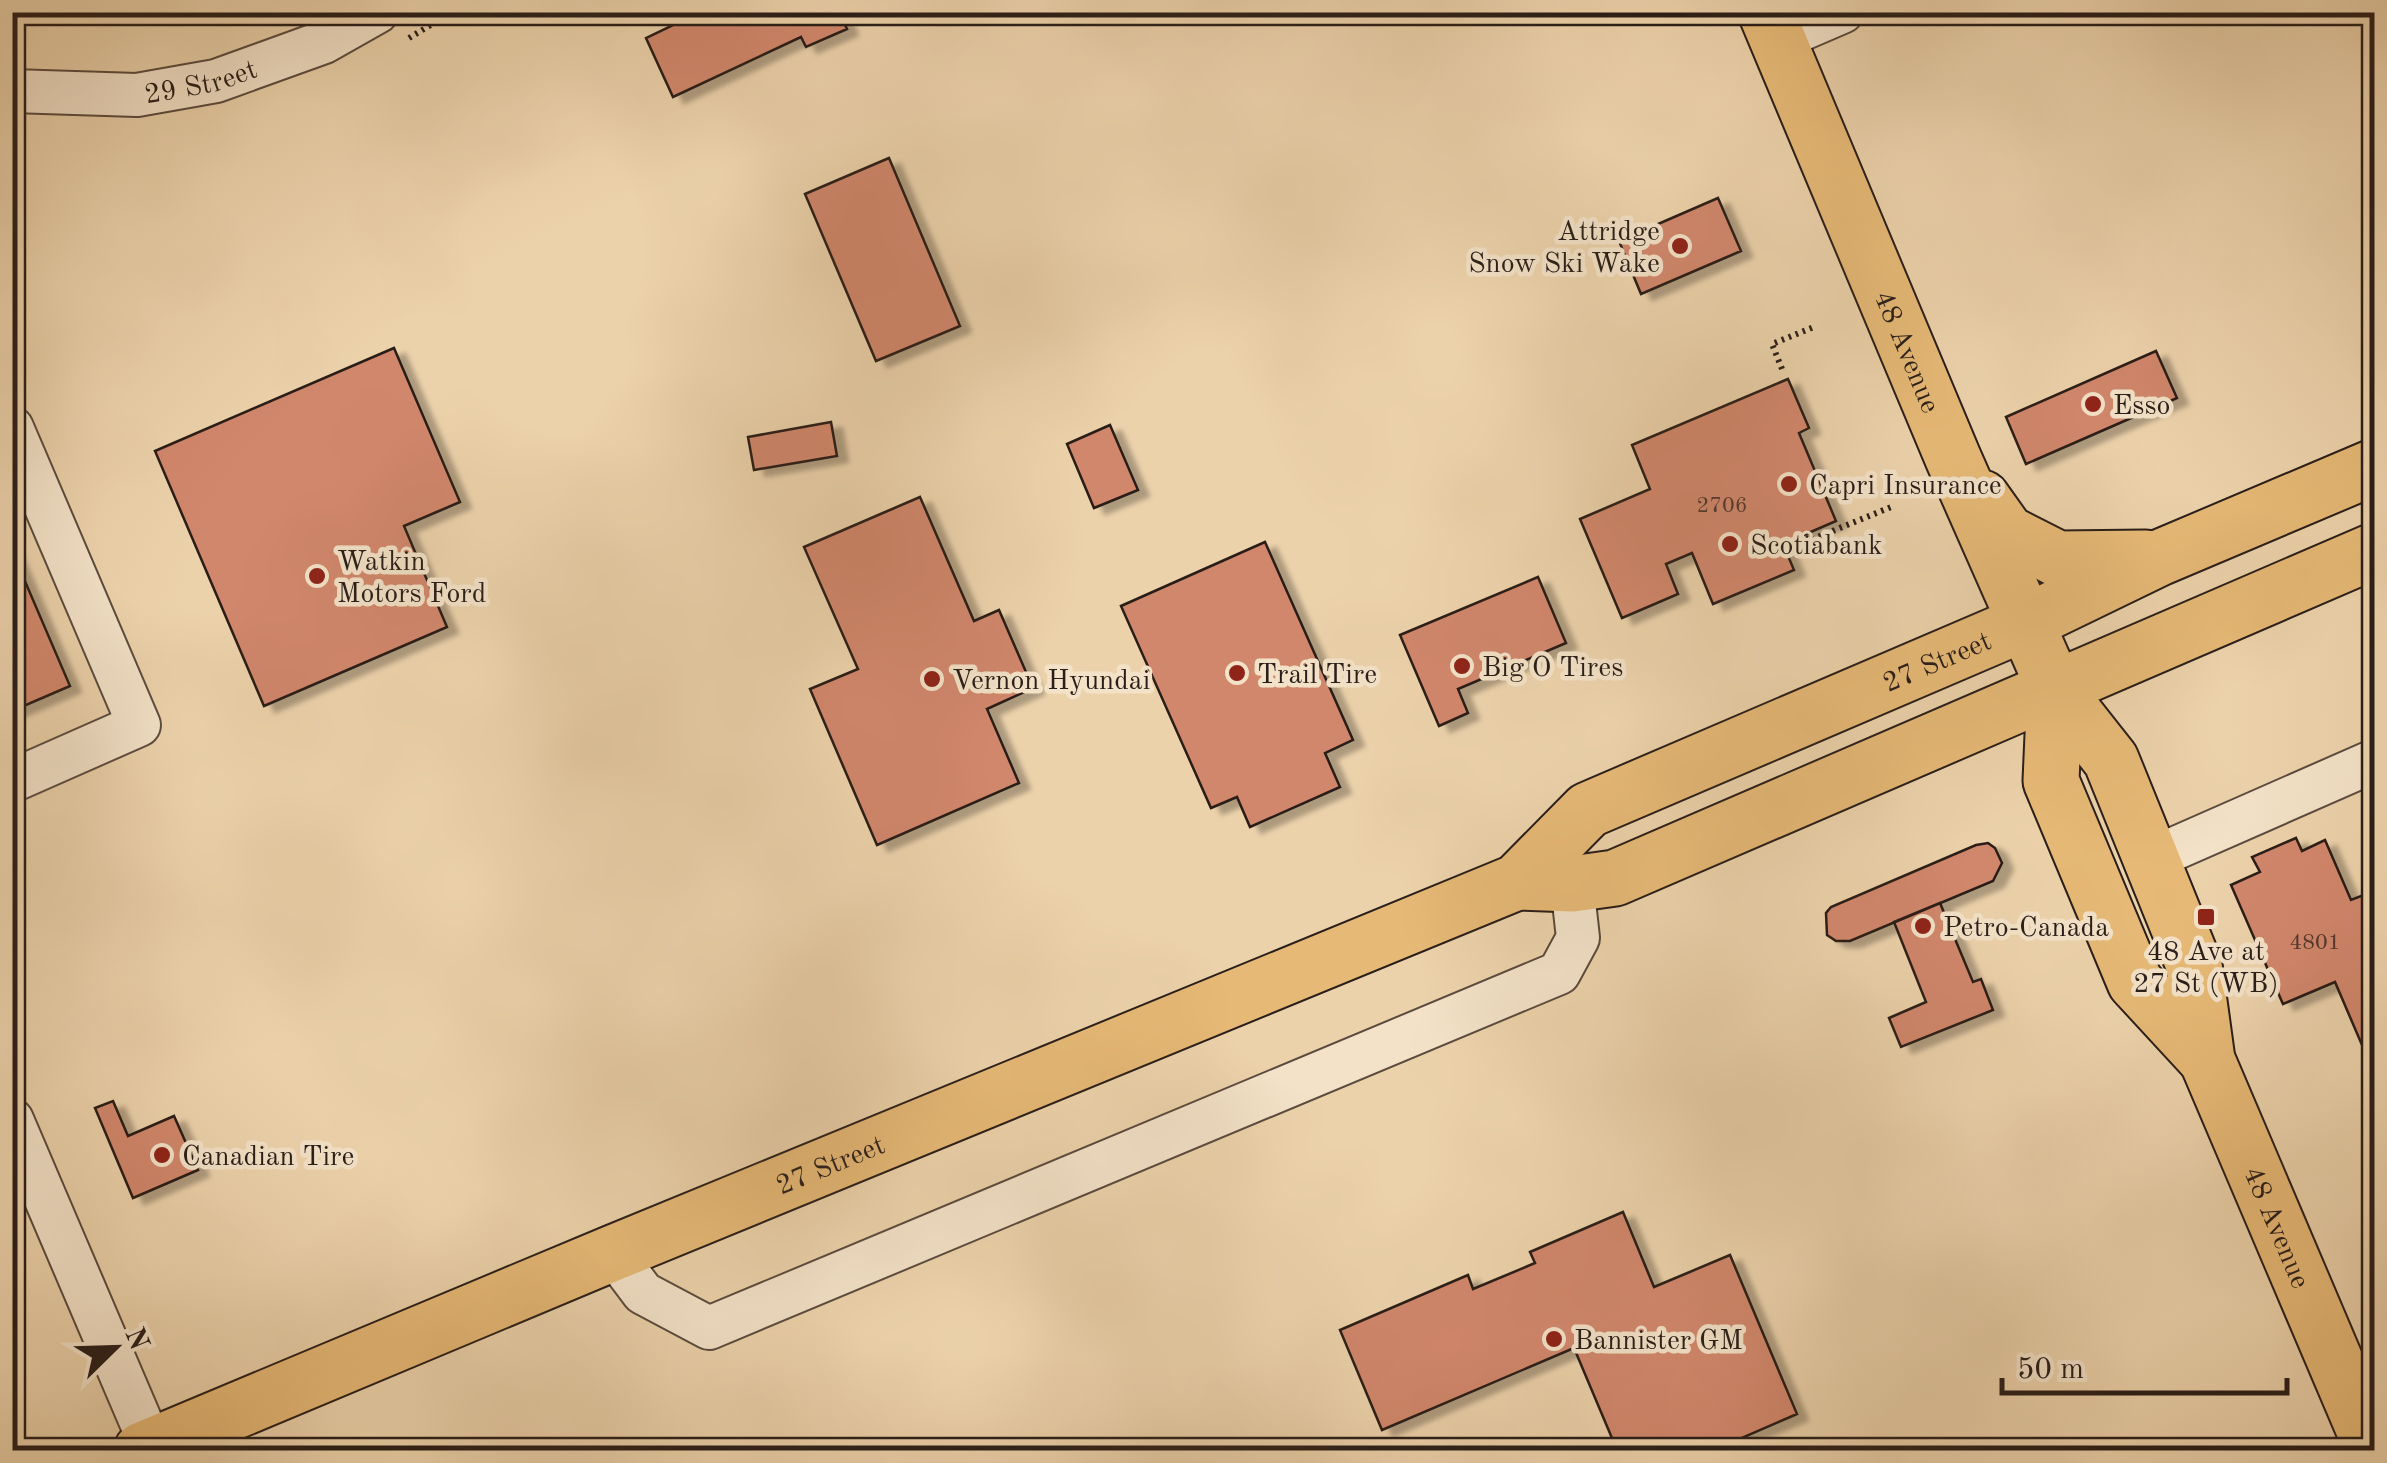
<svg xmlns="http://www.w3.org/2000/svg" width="2387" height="1463" font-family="'Old Standard TT',serif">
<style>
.building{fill:#d1876c;stroke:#291e19;stroke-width:2.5;filter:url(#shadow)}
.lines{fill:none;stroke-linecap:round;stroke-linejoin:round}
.minor-casing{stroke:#5a4b3e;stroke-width:46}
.major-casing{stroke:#291e19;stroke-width:59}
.path{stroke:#291e19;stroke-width:6;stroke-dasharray:2.5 5;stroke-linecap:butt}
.minor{stroke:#f3e2c8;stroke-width:42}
.major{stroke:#e6b976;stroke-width:55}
.poi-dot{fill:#8f2418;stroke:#f3e2c8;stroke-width:4}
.labels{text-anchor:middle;stroke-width:9;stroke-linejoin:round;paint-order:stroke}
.number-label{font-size:22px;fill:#53382e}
.street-label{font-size:28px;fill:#291e19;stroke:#f3e2c8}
.poi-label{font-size:28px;fill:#291e19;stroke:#f3e2c8;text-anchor:start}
</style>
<defs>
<filter id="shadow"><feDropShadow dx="11" dy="6" stdDeviation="2.5" flood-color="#0004"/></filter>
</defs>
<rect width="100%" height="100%" fill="#ecd2ab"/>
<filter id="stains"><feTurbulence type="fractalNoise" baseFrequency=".002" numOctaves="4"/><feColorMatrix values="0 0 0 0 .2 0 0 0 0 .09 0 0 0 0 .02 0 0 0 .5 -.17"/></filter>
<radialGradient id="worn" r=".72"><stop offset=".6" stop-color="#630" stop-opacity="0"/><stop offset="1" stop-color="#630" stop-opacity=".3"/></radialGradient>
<path class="building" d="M 700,12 L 839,12 L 847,29 L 806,47 L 801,37 L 673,97 L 646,38 Z
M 889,158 L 960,326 L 876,361 L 805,194 Z
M 1718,198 L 1741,251 L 1641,294 L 1619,241 Z
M 394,348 L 460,502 L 404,526 L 447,627 L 264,706 L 155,451 Z
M 2156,351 L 2177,398 L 2026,464 L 2006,417 Z
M 1788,379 L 1809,428 L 1799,433 L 1836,521 L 1783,544 L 1794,570 L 1713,604 L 1692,553 L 1666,564 L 1678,594 L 1622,618 L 1580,519 L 1650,489 L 1632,445 Z
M 831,422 L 837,456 L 754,470 L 748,437 Z
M 1110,425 L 1138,490 L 1094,508 L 1067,444 Z
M 920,497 L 974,621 L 999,610 L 1033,688 L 987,709 L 1019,783 L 877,845 L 810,689 L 858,669 L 804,547 Z
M 1265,542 L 1353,740 L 1325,753 L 1340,787 L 1250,827 L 1237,797 L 1211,808 L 1121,606 Z
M 12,551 L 70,686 L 12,711 Z
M 1538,577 L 1566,643 L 1458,689 L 1468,713 L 1439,726 L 1400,635 Z
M 2296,838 L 2302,851 L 2325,840 L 2351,900 L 2374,891 L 2374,1073 L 2335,982 L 2283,1004 L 2231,885 L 2260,872 L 2252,857 Z
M 1988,843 L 1995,848 L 2002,863 L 1993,881 L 1850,941 L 1836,941 L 1827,935 L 1826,913 L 1831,907 L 1976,845 Z
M 1940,903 L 1973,982 L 1981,979 L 1993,1010 L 1901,1047 L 1889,1018 L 1926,1002 L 1894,922 Z
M 113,1101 L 128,1136 L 174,1116 L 198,1170 L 133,1198 L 95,1108 Z
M 1623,1212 L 1654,1287 L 1730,1255 L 1797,1414 L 1723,1446 L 1725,1450 L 1617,1450 L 1574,1348 L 1382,1430 L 1340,1330 L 1468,1275 L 1473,1289 L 1535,1263 L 1530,1252 Z"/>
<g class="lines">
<g class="minor-casing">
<g id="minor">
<path d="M 1777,40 L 1842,12"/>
<path id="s1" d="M 12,91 L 137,95 L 216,81 L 324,42 L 377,12"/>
<path d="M 12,428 L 139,725 L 12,781"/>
<path d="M 2151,859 L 2374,761"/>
<path d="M 12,1120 L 153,1450"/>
<path d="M 613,1253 L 643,1293 L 709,1328 L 1559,973 L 1578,938 L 1572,884"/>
</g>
</g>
<g class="major-casing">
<g id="major">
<path id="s2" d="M 1766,12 L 1953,458 L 2055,689 L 2111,760 L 2194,965 L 2207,1060 L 2373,1450"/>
<path d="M 1982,498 L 2007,533 L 2058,559 L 2146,558"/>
<path d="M 2055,689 L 2051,781 L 2135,982 L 2207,1060"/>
<path d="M 1517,882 L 1572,884 L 1615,878 L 2374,551"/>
<path id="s3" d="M 142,1450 L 613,1253 L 1517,882 L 1588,810 L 2027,622 L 2159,558 L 2374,467"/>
</g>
</g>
<path class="path" d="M 409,38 L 452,12
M 1782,369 L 1772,344 L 1814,327
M 1791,548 L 1891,507"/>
<use href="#minor" class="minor"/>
<use href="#major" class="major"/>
</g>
<g class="poi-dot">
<circle cx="1680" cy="246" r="10"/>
<circle cx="2093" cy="404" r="10"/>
<circle cx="1789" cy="484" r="10"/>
<circle cx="1730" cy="544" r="10"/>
<circle cx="317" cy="576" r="10"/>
<circle cx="1462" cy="666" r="10"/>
<circle cx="1237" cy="673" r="10"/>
<circle cx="932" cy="679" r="10"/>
<rect x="2196" y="907" width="20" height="20" rx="5"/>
<circle cx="1923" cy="926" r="10"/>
<circle cx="162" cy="1155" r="10"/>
<circle cx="1554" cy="1339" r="10"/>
</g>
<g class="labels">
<g class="number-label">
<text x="1722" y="512">2706</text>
<text x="2315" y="949">4801</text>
</g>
<g class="street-label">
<text dy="10" stroke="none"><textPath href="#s1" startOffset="190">29 Street</textPath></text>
<text dy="10" stroke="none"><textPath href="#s2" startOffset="368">48 Avenue</textPath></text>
<text dy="10" stroke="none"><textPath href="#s3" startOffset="1968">27 Street</textPath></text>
<text dy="10" stroke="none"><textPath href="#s3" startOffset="745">27 Street</textPath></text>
<text dy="10" stroke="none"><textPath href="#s2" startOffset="1325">48 Avenue</textPath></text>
</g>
<g class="poi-label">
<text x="1660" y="240" text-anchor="end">Attridge<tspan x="1660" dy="32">Snow Ski Wake</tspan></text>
<text x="2113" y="414">Esso</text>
<text x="1809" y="494">Capri Insurance</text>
<text x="1750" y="554">Scotiabank</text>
<text x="337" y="570">Watkin<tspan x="337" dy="32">Motors Ford</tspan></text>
<text x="1482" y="676">Big O Tires</text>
<text x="1257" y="683">Trail Tire</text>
<text x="952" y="689">Vernon Hyundai</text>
<text x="1943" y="936">Petro-Canada</text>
<text x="2206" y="960" text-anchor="middle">48 Ave at<tspan x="2206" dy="32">27 St (WB)</tspan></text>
<text x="182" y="1165">Canadian Tire</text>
<text x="1574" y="1349">Bannister GM</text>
</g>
</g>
<rect width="2387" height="1463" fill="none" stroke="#ecd2ab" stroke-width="50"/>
<rect x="15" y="15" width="2357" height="1433" fill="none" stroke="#291e19" stroke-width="5"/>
<rect x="25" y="25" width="2337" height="1413" fill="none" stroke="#291e19" stroke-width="2.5"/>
<g transform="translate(115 1348) rotate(67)" stroke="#f3e2c8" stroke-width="8" paint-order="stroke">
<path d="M0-8L18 38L0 25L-18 38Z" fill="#291e19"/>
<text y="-15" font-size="28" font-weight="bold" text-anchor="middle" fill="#291e19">N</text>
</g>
<path d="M2002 1378v15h285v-15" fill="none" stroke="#291e19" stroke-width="5"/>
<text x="2017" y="1378" font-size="30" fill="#291e19" stroke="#f3e2c8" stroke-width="8" paint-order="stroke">50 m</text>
<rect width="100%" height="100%" filter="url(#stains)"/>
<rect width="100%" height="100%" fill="url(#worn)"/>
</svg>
